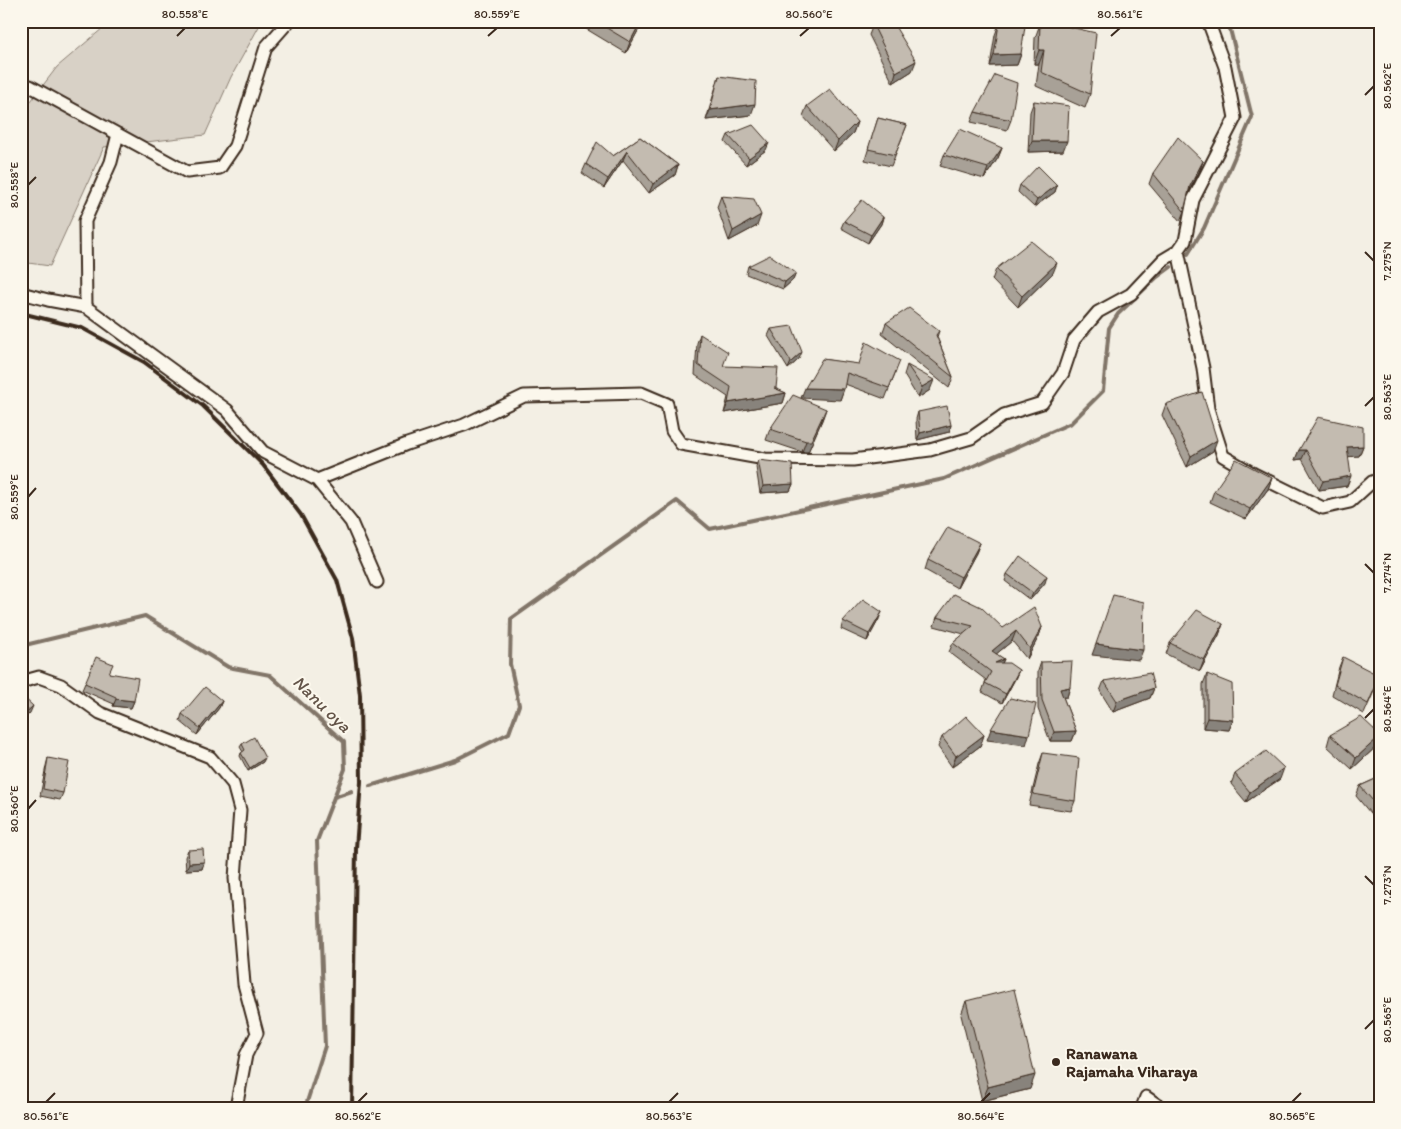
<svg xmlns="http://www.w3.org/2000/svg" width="1401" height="1129" font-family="Itim,sans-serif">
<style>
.green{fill:#d8d1c6;stroke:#8a7e72}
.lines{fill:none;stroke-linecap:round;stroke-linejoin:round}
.stream{stroke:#817468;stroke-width:4}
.street-casing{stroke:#3b2a1e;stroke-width:15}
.street{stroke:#fbf7ec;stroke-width:11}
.rail{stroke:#3b2a1e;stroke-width:4}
.wall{fill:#a8a197;stroke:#3b2a1e}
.shaded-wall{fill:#88837b;stroke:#3b2a1e}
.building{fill:#c3bbb0;stroke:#3b2a1e}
.ticks{fill:none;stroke:#3b2a1e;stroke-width:2}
.poi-dot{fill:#3b2a1e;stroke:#fbf7ec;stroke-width:2}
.labels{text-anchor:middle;stroke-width:4;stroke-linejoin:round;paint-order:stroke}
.poi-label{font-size:16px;font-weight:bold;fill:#3b2a1e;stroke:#fbf7ec;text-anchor:start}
.water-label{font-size:18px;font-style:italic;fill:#645549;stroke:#fbf7ec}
.neatline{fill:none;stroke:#3b2a1e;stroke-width:2}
.ticks-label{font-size:12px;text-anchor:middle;fill:#3b2a1e}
</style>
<rect width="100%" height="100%" fill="#f3efe4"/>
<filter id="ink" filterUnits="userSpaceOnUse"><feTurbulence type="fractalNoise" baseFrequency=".02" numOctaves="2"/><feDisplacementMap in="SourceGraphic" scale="10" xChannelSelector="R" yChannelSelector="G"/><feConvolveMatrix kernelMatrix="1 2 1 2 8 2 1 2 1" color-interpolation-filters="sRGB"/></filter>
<g filter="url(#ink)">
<path class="green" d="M 108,21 L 262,21 L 231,77 L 205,135 L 104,147 L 50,266 L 21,262 L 21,114 L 57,67 L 103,28 Z"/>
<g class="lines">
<path class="stream" d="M 1188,254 L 1204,228 L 1252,117 L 1228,21
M 21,646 L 145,616 L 228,667 L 270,675 L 344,742 L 345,769 L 317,841 L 325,1046 L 305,1108
M 370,786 L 455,760 L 509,733 L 519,705 L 510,664 L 511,619 L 677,501 L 710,529 L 944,479 L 1071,423 L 1103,391 L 1109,328 L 1118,314 L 1156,278 L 1171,267
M 334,797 L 352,791"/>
<g class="street-casing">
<path id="street" d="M 21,85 L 30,86 L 187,172 L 220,168 L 235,146 L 266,47 L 289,21
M 1178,251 L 1203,368 L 1208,409 L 1223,456 L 1254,474 L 1323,508 L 1350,502 L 1372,482 L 1380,479
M 21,293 L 48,300 L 86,307 L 227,410 L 263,452 L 317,480 L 407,444 L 464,425 L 524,396 L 641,393 L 667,404 L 672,431 L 681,444 L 765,459 L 853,460 L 930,450 L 971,438 L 1004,415 L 1042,403 L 1063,373 L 1074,340 L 1098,312 L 1131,294 L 1163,260 L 1178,251 L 1185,241 L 1193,200 L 1235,118 L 1225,67 L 1208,21
M 86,307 L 85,221 L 111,162 L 118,134
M 317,480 L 351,522 L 377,582
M 21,682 L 39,677 L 61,685 L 100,713 L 210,757 L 233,784 L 240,810 L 235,878 L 244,984 L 257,1033 L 246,1055 L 236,1108
M 1142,1108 L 1146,1097 L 1162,1108"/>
</g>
<use href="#street" class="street"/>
<path class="rail" d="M 21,313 L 82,328 L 144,362 L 203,406 L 263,465 L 301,515 L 337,580 L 353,638 L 360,695 L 361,782 L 356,848 L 352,1108"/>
</g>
<path class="wall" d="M 573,21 L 641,21 L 639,29 L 626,53 Z
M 1048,22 L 1090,94 L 1085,108 L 1036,86 L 1039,64 L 1034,64 L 1035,38 L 1040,24 L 1047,25 Z
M 999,24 L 1021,54 L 1017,65 L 990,66 L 995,35 Z
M 873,25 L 912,71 L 893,83 L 869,35 Z
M 719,76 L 751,115 L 706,120 Z
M 1034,101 L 1063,151 L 1028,152 L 1030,112 Z
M 807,106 L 857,122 L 853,133 L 834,151 L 803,116 Z
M 975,112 L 1011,120 L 1007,130 L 971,122 Z
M 878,118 L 907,125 L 891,166 L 865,160 Z
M 728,135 L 766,150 L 746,165 L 725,142 Z
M 640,137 L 678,165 L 675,175 L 649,193 L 623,160 L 604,188 L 582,173 L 586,164 L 613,156 Z
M 1002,148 L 998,158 L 984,179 L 940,166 L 944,155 Z
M 1203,161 L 1199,172 L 1188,192 L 1184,211 L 1180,221 L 1149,184 L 1153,173 Z
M 1020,185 L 1057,185 L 1055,192 L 1034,207 L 1018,192 Z
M 721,196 L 757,226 L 729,241 L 717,207 Z
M 883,217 L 881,224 L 868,243 L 841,228 L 844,221 Z
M 748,266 L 796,273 L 793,280 L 783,289 L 746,274 Z
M 996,269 L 1053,273 L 1018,307 L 992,280 Z
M 886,323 L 939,331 L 937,337 L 953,377 L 949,388 L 882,334 Z
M 771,329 L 799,359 L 788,369 L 768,336 Z
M 700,334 L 723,366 L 786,393 L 783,403 L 724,413 L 728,397 L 695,375 L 697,343 Z
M 822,359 L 896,371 L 885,399 L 845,384 L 840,400 Z
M 907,365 L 930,390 L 918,398 L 904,375 Z
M 1166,404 L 1213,451 L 1187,467 L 1162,415 Z
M 826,409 L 822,420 L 808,452 L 802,452 L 766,440 L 770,429 Z
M 918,412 L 951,425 L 949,432 L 917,440 L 916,419 Z
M 1363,446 L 1359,456 L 1348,456 L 1347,486 L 1319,490 L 1302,459 L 1295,460 L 1299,450 Z
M 758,460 L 793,484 L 790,491 L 760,493 L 756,467 Z
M 1272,478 L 1268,489 L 1246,519 L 1210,502 L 1214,491 Z
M 980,543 L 976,553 L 957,588 L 925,570 L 928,560 Z
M 1007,574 L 1045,583 L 1030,600 L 1005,581 Z
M 937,617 L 1003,628 L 1042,627 L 1039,636 L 1027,659 L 1012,641 L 996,654 L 1004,659 L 1002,663 L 1019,670 L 1015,679 L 1002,703 L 982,692 L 986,680 L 949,652 L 953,643 L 964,634 L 934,626 Z
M 879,619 L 867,641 L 841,629 L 843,621 Z
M 1223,624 L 1219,635 L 1200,671 L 1166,654 L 1170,643 Z
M 1343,657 L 1376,687 L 1364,714 L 1332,695 L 1339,667 Z
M 1041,662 L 1070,687 L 1067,697 L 1063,697 L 1076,731 L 1072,741 L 1050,741 L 1038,709 L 1038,671 Z
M 109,673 L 134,701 L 131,708 L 113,706 L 114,704 L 82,690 L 85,683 Z
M 1207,674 L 1233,720 L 1229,730 L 1203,728 L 1203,684 Z
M 1104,681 L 1154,688 L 1150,698 L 1113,712 L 1100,691 Z
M 222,701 L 219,708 L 197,735 L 180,721 L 182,714 Z
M 984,735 L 980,746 L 952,767 L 938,747 L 942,737 Z
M 1330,735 L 1377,746 L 1352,769 L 1327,746 Z
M 242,744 L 263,762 L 248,771 L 240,756 L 241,753 L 243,752 L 240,747 Z
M 1043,753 L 1075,801 L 1071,811 L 1029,805 L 1039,764 Z
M 48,758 L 63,793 L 60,800 L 40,796 L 46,766 Z
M 1235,774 L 1280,779 L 1246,802 L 1231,784 Z
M 1380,777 L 1380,825 L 1356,796 L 1360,786 Z
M 188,850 L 204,862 L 202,869 L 186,870 L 185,857 Z
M 966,1001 L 1030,1089 L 982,1101 L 961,1015 Z"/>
<path class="shaded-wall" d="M 641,21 L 639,29 L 626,53 L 630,42 Z
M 1039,50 L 1044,50 L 1039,64 L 1034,64 Z
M 1021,54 L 1017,65 L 990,66 L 994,55 Z
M 916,61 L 912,71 L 893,83 L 896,72 Z
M 755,104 L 751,115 L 706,120 L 710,110 Z
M 857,122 L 853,133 L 834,151 L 838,141 Z
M 1032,141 L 1067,141 L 1063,151 L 1028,152 Z
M 769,143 L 766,150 L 746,165 L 749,158 Z
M 1002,148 L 998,158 L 984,179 L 988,168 Z
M 627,151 L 623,160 L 604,188 L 608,179 Z
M 1203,161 L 1199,172 L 1186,197 L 1190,186 Z
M 678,165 L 675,175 L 649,193 L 653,184 Z
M 1057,185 L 1055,192 L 1034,207 L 1037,200 Z
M 761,215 L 757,226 L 729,241 L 733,231 Z
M 883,217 L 881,224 L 868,243 L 871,235 Z
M 1057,263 L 1053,273 L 1018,307 L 1022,296 Z
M 796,273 L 793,280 L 783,289 L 785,282 Z
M 802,352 L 799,359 L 788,369 L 791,362 Z
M 934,380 L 930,390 L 918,398 L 922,387 Z
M 805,388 L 844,389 L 840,400 L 801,398 Z
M 786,393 L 783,403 L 724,413 L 728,403 Z
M 826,409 L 822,420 L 808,452 L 802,452 L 806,441 Z
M 951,425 L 949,432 L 917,440 L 920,433 Z
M 1217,440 L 1213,451 L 1187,467 L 1191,456 Z
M 1363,446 L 1359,456 L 1344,457 L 1347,447 Z
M 1299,450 L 1306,450 L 1302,459 L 1295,460 Z
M 1351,476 L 1347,486 L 1319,490 L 1323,481 Z
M 1272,478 L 1268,489 L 1246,519 L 1250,509 Z
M 793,484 L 790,491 L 760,493 L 763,486 Z
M 980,543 L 976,553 L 957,588 L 961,577 Z
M 1047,576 L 1045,583 L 1030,600 L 1033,593 Z
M 882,612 L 879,619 L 867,641 L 869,634 Z
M 1223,624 L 1219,635 L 1200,671 L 1204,660 Z
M 1042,627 L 1039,636 L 1027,659 L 1030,649 Z
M 1016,631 L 1012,641 L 989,660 L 992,651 Z
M 1096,644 L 1143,650 L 1139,660 L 1092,655 Z
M 1004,659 L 1000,668 L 995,663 Z
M 1019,670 L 1015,679 L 1002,703 L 1006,694 Z
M 1070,687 L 1067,697 L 1057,698 L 1060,689 Z
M 1154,688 L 1150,698 L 1113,712 L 1117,701 Z
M 116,699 L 134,701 L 131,708 L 113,706 Z
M 222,701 L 219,708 L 197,735 L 200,728 Z
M 33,706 L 30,713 L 21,722 L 21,717 Z
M 1207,718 L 1233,720 L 1229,730 L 1203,728 Z
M 991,729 L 1029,735 L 1026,745 L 987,740 Z
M 1076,731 L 1072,741 L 1050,741 L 1054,732 Z
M 984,735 L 980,746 L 952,767 L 956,756 Z
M 1380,736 L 1377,746 L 1352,769 L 1356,758 Z
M 265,758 L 263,762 L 248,771 L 250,768 Z
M 1284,768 L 1280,779 L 1246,802 L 1250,792 Z
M 26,789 L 23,796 L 21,797 L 21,792 Z
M 204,862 L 202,869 L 186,870 L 189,863 Z
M 1035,1075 L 1030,1089 L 982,1101 L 988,1087 Z"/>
<path class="building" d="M 595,21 L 641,21 L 630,42 Z
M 1048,22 L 1096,33 L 1090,94 L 1041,72 L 1044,50 L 1039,50 L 1040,24 L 1048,25 Z
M 893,23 L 916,61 L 896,72 L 873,25 Z
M 999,24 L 1025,26 L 1021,54 L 994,55 Z
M 995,75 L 1017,83 L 1011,120 L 975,112 Z
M 719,76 L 756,81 L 755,104 L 710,110 Z
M 830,89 L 857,122 L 838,141 L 807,106 Z
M 1034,101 L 1069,106 L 1067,141 L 1032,141 Z
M 878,118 L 907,125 L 895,155 L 868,149 Z
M 753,125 L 769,143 L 749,158 L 728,135 Z
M 960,129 L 1002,148 L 988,168 L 944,155 Z
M 640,137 L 678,165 L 653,184 L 627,151 L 608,179 L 586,164 L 597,142 L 613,156 Z
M 1178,137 L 1203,161 L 1190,186 L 1184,211 L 1153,173 Z
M 1038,166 L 1057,185 L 1037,200 L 1020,185 Z
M 721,196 L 754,199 L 761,215 L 733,231 Z
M 862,200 L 883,217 L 871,235 L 844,221 Z
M 1031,241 L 1057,263 L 1022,296 L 996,269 Z
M 770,255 L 796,273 L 785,282 L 748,266 Z
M 909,308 L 939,331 L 936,335 L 953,377 L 886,323 Z
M 792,326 L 802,352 L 791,362 L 771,329 Z
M 700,334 L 728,352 L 723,366 L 778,368 L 776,388 L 774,388 L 786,393 L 728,403 L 731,387 L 698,365 Z
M 866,342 L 900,361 L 889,388 L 847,373 L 844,389 L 805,388 L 822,359 L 859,364 Z
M 907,365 L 934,380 L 922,387 Z
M 1202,392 L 1217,440 L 1191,456 L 1166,404 Z
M 793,395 L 826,409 L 811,441 L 806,441 L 770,429 Z
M 947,406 L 951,425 L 920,433 L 918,412 Z
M 1318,417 L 1363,427 L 1363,446 L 1347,447 L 1351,476 L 1323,481 L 1306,450 L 1299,450 Z
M 1236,459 L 1272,478 L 1250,509 L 1214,491 Z
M 758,460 L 792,464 L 793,484 L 763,486 Z
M 948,527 L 980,543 L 961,577 L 928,560 Z
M 1020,556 L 1047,576 L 1033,593 L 1007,574 Z
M 954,594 L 981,607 L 1003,628 L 1034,607 L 1042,627 L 1030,649 L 1016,631 L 992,651 L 1004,659 L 995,663 L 1009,663 L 1019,670 L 1006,694 L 985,683 L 991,672 L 953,643 L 973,626 L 937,617 Z
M 1113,595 L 1144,602 L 1143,650 L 1096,644 Z
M 863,599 L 882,612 L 869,634 L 843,621 Z
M 1197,610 L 1223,624 L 1204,660 L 1170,643 Z
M 96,657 L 113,664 L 109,673 L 138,678 L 134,701 L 116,699 L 116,697 L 85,683 Z
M 1343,657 L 1380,676 L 1368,704 L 1335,685 Z
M 1072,661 L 1070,687 L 1060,689 L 1076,731 L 1054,732 L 1042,700 L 1041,662 Z
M 1150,673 L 1154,688 L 1117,701 L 1104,681 Z
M 1207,674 L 1232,684 L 1233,720 L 1207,718 Z
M 205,687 L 222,701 L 200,728 L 182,714 Z
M 21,695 L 33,706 L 21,717 Z
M 1010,698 L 1036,704 L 1029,735 L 991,729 Z
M 966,716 L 984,735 L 956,756 L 942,737 Z
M 1361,717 L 1380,735 L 1380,736 L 1356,758 L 1330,735 Z
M 254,737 L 265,758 L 250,768 L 241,753 L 245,750 L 242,744 Z
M 1266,751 L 1284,768 L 1250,792 L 1235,774 Z
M 1043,753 L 1079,758 L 1075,801 L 1033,794 Z
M 48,758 L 69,762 L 63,793 L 43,789 Z
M 1380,777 L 1380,809 L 1360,786 Z
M 21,781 L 26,789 L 21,792 Z
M 203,849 L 204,862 L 189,863 L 188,850 Z
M 1014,989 L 1035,1075 L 988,1087 L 966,1001 Z"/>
</g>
<path class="ticks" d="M 177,36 L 185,28M 488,36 L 497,28M 800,36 L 809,28M 1111,36 L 1120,28M 1365,95 L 1374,86M 28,185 L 36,177M 1365,252 L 1374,261M 1365,406 L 1374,397M 28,497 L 36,488M 1365,564 L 1374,573M 1365,718 L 1374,709M 28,809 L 36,800M 1365,876 L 1374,885M 1365,1029 L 1374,1020M 46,1102 L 55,1093M 358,1102 L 367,1093M 669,1102 L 678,1093M 981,1102 L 990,1093M 1292,1102 L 1301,1093"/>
<circle class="poi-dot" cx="1056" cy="1062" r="5"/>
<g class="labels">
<g class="poi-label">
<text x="1066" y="1059">Ranawana<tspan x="1066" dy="18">Rajamaha Viharaya</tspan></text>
</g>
<g class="water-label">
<text transform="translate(322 704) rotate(44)" y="6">Nanu oya</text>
</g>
</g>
<rect width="1401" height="1129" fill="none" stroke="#fbf7ec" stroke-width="55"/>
<rect x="28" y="28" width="1346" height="1074" class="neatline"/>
<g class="ticks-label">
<text x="185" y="18">80.558°E</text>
<text x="497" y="18">80.559°E</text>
<text x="809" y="18">80.560°E</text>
<text x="1120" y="18">80.561°E</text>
<text transform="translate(1387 86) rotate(-90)" y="4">80.562°E</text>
<text transform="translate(14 185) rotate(-90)" y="4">80.558°E</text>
<text transform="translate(1387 261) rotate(-90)" y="4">7.275°N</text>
<text transform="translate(1387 397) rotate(-90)" y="4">80.563°E</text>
<text transform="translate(14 497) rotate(-90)" y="4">80.559°E</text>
<text transform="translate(1387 573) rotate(-90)" y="4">7.274°N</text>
<text transform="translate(1387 709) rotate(-90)" y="4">80.564°E</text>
<text transform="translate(14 809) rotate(-90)" y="4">80.560°E</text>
<text transform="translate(1387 885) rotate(-90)" y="4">7.273°N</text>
<text transform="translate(1387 1020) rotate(-90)" y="4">80.565°E</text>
<text x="46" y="1120">80.561°E</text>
<text x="358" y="1120">80.562°E</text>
<text x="669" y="1120">80.563°E</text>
<text x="981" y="1120">80.564°E</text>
<text x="1292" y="1120">80.565°E</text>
</g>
</svg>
